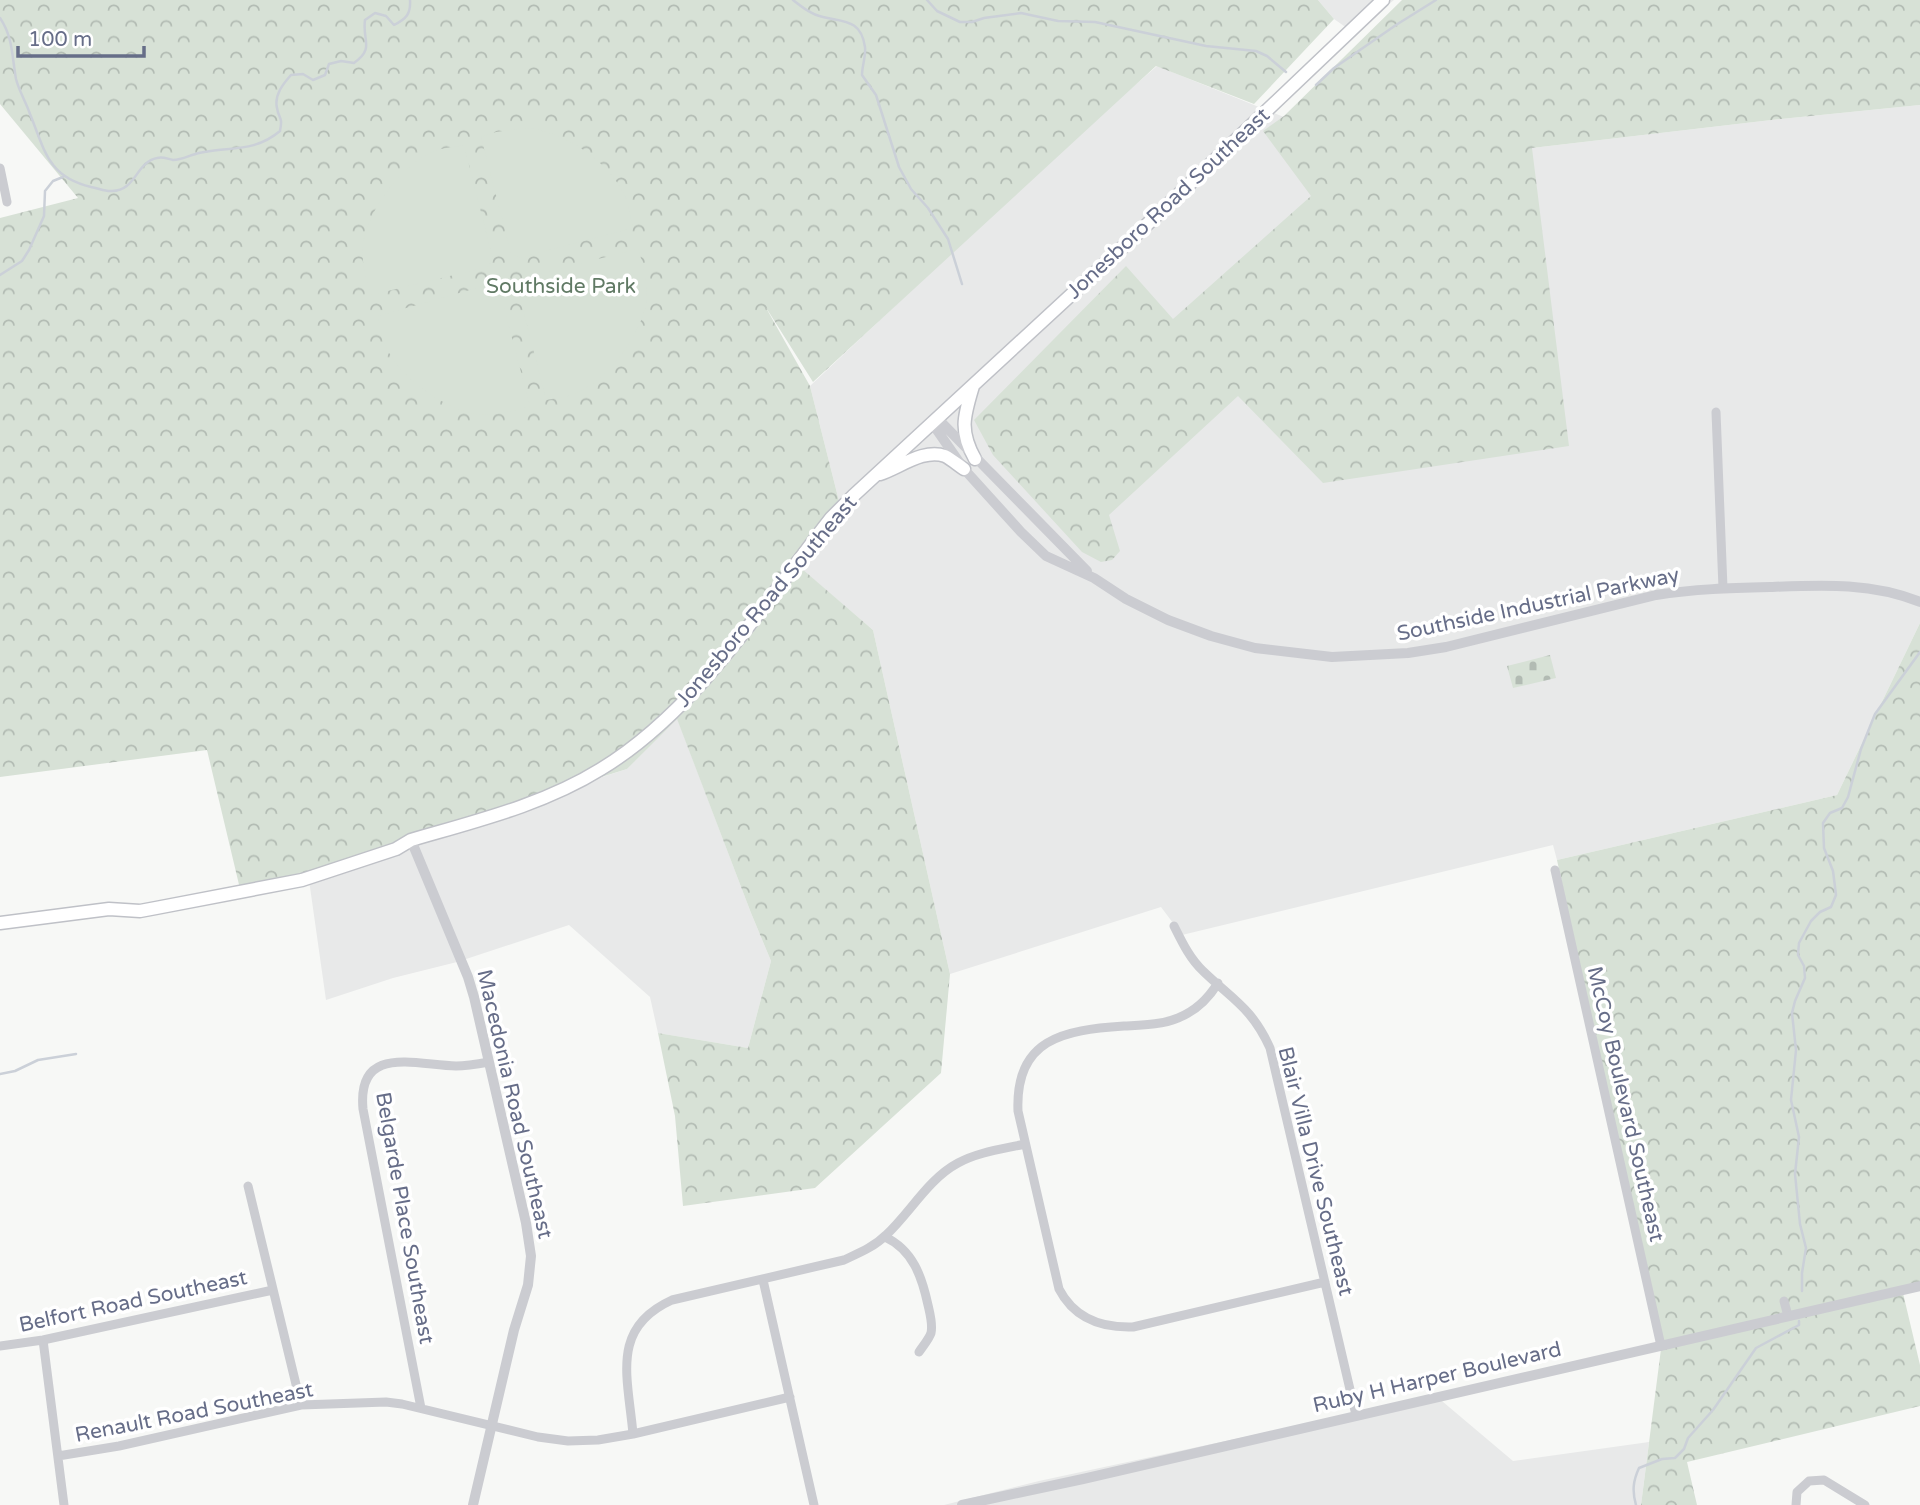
<svg xmlns="http://www.w3.org/2000/svg" width="1920" height="1505" font-family="'Varela Round',sans-serif">
<style>
.built{fill:#e8e9e9}
.forest{fill:url(#forest-crowns)}
.cemetery{fill:url(#cemetery-stones)}
.pitch{fill:#d7e1d6}
.lines{fill:none;stroke-linecap:round;stroke-linejoin:round}
.stream{stroke:#cbd0d8;stroke-width:2.5}
.secondary-casing{stroke:#bfc1c7;stroke-width:15}
.minor{stroke:#cbccd1;stroke-width:9}
.tertiary{stroke:#cbccd1;stroke-width:10}
.secondary{stroke:#fff;stroke-width:12}
.labels{text-anchor:middle;stroke-width:7;stroke-linejoin:round;paint-order:stroke}
.street-label{font-size:21px;fill:#666d88;stroke:#fff}
.park-label{font-size:21px;fill:#617a65;stroke:#fff}
</style>
<defs>
<pattern id="forest-crowns" width="20" height="18" patternUnits="userSpaceOnUse" patternTransform="scale(1.75)"><rect width="20" height="18" fill="#d7e1d6"/><path d="M2 6a3 3 0 1 1 6 0M12 15a3 3 0 1 1 6 0" fill="none" stroke="#b2bbb3"/></pattern>
<pattern id="cemetery-stones" width="16" height="16" patternUnits="userSpaceOnUse" patternTransform="scale(1.75)"><rect width="16" height="16" fill="#d7e1d6"/><path d="M2 7V4a2 2 0 0 1 4 0v3zM10 15v-3a2 2 0 0 1 4 0v3z" fill="#b2bbb3"/></pattern>
</defs>
<rect width="100%" height="100%" fill="#f7f8f6"/>
<path class="built" d="M 1318,0 L 1394,0 L 1354,33 L 1334,19 Z
M 1157,66 L 1284,117 L 1532,148 L 1781,119 L 1920,105 L 1920,623 L 1837,795 L 1557,860 L 1553,845 L 1182,935 L 1161,907 L 950,974 L 873,630 L 793,562 L 842,513 L 810,386 L 1067,144 Z
M 677,718 L 751,913 L 771,961 L 748,1048 L 658,1033 L 650,997 L 569,925 L 457,962 L 393,978 L 326,1000 L 308,873 L 627,769 Z
M 1436,1396 L 1513,1461 L 1649,1442 L 1641,1505 L 944,1505 L 1039,1481 Z"/>
<path class="forest" d="M 0,0 L 1318,0 L 1334,19 L 1254,104 L 1156,66 L 813,382 L 765,306 L 810,386 L 842,513 L 794,562 L 873,630 L 950,974 L 941,1073 L 815,1188 L 683,1206 L 675,1116 L 658,1033 L 748,1048 L 771,961 L 751,913 L 677,719 L 627,769 L 541,796 L 457,826 L 241,893 L 207,750 L 0,777 L 0,218 L 78,198 L 0,104 Z
M 1402,0 L 1920,0 L 1920,105 L 1781,119 L 1532,148 L 1569,446 L 1323,483 L 1238,396 L 1109,515 L 1120,551 L 1112,560 L 1101,562 L 1082,552 L 993,455 L 974,420 L 1126,266 L 1173,319 L 1311,196 L 1263,131 L 1284,116 Z
M 1920,623 L 1920,1284 L 1902,1289 L 1920,1365 L 1920,1406 L 1687,1462 L 1697,1505 L 1641,1505 L 1661,1349 L 1557,860 L 1837,795 Z"/>
<path class="cemetery" d="M 1550,655 L 1556,678 L 1513,688 L 1507,666 Z"/>
<path class="pitch" d="M 525,128 C 564,131 608,160 625,196 C 629,205 630,217 633,228 L 519,258 L 511,253 L 481,137 L 496,132 Z
M 464,145 L 493,260 L 487,267 L 371,295 C 365,278 359,253 365,235 C 373,204 402,166 432,152 C 441,148 454,147 464,145 Z
M 638,249 C 644,266 650,291 645,309 C 636,340 608,379 578,392 C 569,397 557,398 546,400 L 517,285 L 522,278 Z
M 491,284 L 499,289 L 530,406 C 513,411 488,418 470,413 C 438,404 400,377 386,347 C 381,338 380,326 378,316 Z"/>
<g class="lines">
<path class="stream" d="M 793,0 C 802,7 812,15 823,17 C 843,22 861,19 865,47 C 866,56 862,66 862,75 L 876,95 L 899,167 L 911,189 L 928,208 L 948,239 L 962,284
M 927,0 L 937,11 L 960,22 L 972,22 L 984,18 L 1021,13 L 1058,21 L 1095,22 L 1206,46 L 1256,51 L 1267,56 L 1286,72
M 0,18 C 13,37 12,57 16,79 C 19,91 26,102 30,114 C 45,151 48,177 91,187 C 98,188 106,192 112,191 C 136,191 136,162 157,158 C 163,156 167,159 173,160 C 182,160 190,155 199,153 C 229,146 254,153 280,131 C 283,116 279,120 277,108 C 274,95 283,84 291,75 L 303,74 L 313,80 L 325,75 L 329,64 L 341,61 L 354,63 C 375,48 362,41 365,20 L 375,13 L 386,16 L 394,25 C 406,19 411,14 410,0
M 1316,85 L 1334,68 L 1396,25 L 1436,0
M 0,275 L 22,261 L 29,250 L 44,216 L 45,191 L 53,181 L 63,177
M 0,1074 L 15,1071 L 38,1060 L 76,1054
M 1802,1291 L 1802,1273 L 1806,1248 L 1800,1224 L 1795,1174 L 1799,1137 L 1791,1100 L 1796,1050 L 1792,1013 L 1795,1001 L 1805,978 L 1804,966 L 1798,955 L 1799,943 L 1811,921 L 1820,912 L 1831,907 L 1836,895 L 1833,871 L 1824,848 L 1823,823 L 1830,813 L 1842,808 L 1848,797 L 1861,749 L 1875,714 L 1920,652
M 1636,1505 C 1632,1491 1633,1481 1639,1468 L 1662,1459 L 1675,1458 L 1684,1449 L 1688,1438 L 1713,1410 L 1756,1348 L 1799,1325 L 1799,1321"/>
<g class="secondary-casing">
<path id="secondary" d="M 973,386 C 964,416 959,430 975,459
M 880,474 C 899,468 924,448 945,456 C 951,459 958,465 964,469
M 0,923 L 109,909 L 140,911 L 156,908 L 302,880 L 396,849 L 411,840 C 476,821 543,805 601,769 C 696,711 763,605 831,518 L 853,496 L 1137,234 L 1383,0"/>
</g>
<path class="minor" d="M 0,168 L 7,202
M 1716,412 L 1723,588
M 1555,870 L 1661,1346
M 1174,926 C 1182,942 1190,959 1203,971 C 1233,1000 1252,1008 1270,1048 L 1356,1415
M 1218,983 C 1208,999 1196,1011 1178,1018 C 1161,1025 1142,1025 1124,1026 C 1063,1030 1015,1039 1018,1111 L 1059,1289 C 1074,1318 1101,1328 1133,1327 L 1325,1282
M 248,1186 L 301,1405
M 885,1237 C 913,1250 922,1277 928,1305 C 930,1314 933,1324 931,1333 C 929,1339 923,1346 919,1352
M 763,1280 L 814,1505
M 1784,1301 L 1788,1316
M 43,1340 L 64,1505
M 0,1346 L 43,1340 L 273,1290
M 421,1408 L 363,1109 C 357,1044 415,1065 456,1066 C 467,1066 478,1064 489,1062
M 633,1434 C 628,1377 610,1328 672,1300 L 844,1260 C 859,1253 874,1247 886,1235 C 910,1213 928,1179 958,1163 C 978,1152 1003,1149 1025,1144
M 58,1456 L 119,1446 L 301,1405 L 386,1402 L 402,1404 L 538,1437 L 568,1441 L 598,1440 L 633,1434 L 790,1397
M 1796,1505 L 1797,1492 L 1809,1481 L 1824,1480 L 1865,1505"/>
<path class="tertiary" d="M 938,419 L 1087,571
M 932,423 L 964,469 L 1021,532 L 1046,556 L 1094,578 L 1126,599 L 1168,620 L 1211,636 L 1255,648 L 1332,657 L 1408,653 L 1446,647 L 1656,595 C 1694,589 1731,588 1770,587 C 1820,585 1872,582 1920,602
M 411,840 L 468,977 L 474,997 L 526,1223 L 531,1256 L 528,1285 L 514,1330 L 473,1505
M 962,1505 L 1083,1479 L 1920,1286"/>
<use href="#secondary" class="secondary"/>
</g>
<g class="labels">
<g class="street-label">
<text transform="translate(1168 203) rotate(-43)" y="7">Jonesboro Road Southeast</text>
<text transform="translate(766 601) rotate(-50)" y="7">Jonesboro Road Southeast</text>
<text transform="translate(1538 604) rotate(-12)" y="7">Southside Industrial Parkway</text>
<text transform="translate(515 1104) rotate(77)" y="7">Macedonia Road Southeast</text>
<text transform="translate(1626 1104) rotate(77)" y="7">McCoy Boulevard Southeast</text>
<text transform="translate(1316 1171) rotate(76)" y="7">Blair Villa Drive Southeast</text>
<text transform="translate(405 1218) rotate(80)" y="7">Belgarde Place Southeast</text>
<text transform="translate(133 1301) rotate(-12)" y="7">Belfort Road Southeast</text>
<text transform="translate(1437 1377) rotate(-13)" y="7">Ruby H Harper Boulevard</text>
<text transform="translate(194 1412) rotate(-11)" y="7">Renault Road Southeast</text>
</g>
<g class="park-label">
<text x="561" y="293">Southside Park</text>
</g>
</g>
<path d="M18 46v10h126v-10" fill="none" stroke="#666d88" stroke-width="3.5"/>
<text x="28" y="46" font-size="21" fill="#666d88" stroke="#ffffff" stroke-width="5" paint-order="stroke">100 m</text>
</svg>
